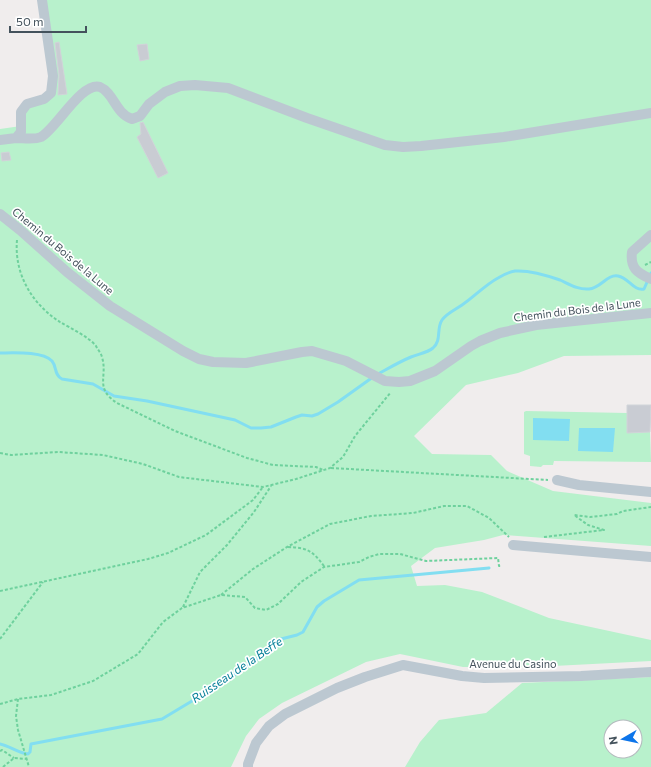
<svg xmlns="http://www.w3.org/2000/svg" width="651" height="767" font-family="Commissioner,sans-serif">
<style>
.green{fill:#b8f1cc;fill-rule:evenodd}
.water{fill:#82def1}
.lines{fill:none;stroke-linecap:round;stroke-linejoin:round}
.stream{stroke:#82def1;stroke-width:3}
.building{fill:#c9ccd3;stroke:#d1d4d9}
.path{stroke:#6ed19d;stroke-width:2;stroke-dasharray:3 2;stroke-linecap:butt}
.minor{stroke:#bcc8d1;stroke-width:10}
.labels{text-anchor:middle;stroke-width:3.5;stroke-linejoin:round;paint-order:stroke}
.street-label{font-size:11px;fill:#44525c;stroke:#fff}
.water-label{font-size:12px;font-style:italic;fill:#057f98;stroke:#fff}
</style>
<rect width="100%" height="100%" fill="#f0eded"/>
<path class="green" d="M 42,0 L 651,0 L 651,355 L 564,356 L 518,373 L 466,385 L 414,436 L 432,454 L 491,455 L 507,471 L 553,491 L 651,503 L 651,546 L 503,535 L 484,540 L 435,548 L 411,566 L 417,586 L 445,585 L 482,592 L 549,618 L 651,640 L 651,661 L 534,667 L 463,667 L 400,654 L 366,662 L 282,703 L 259,719 L 246,736 L 231,767 L 0,767 L 0,129 L 21,126 L 21,112 L 51,93 Z
M 526,411 L 627,413 L 627,432 L 650,432 L 651,462 L 554,461 L 553,465 L 543,465 L 541,467 L 530,466 L 530,456 L 524,454 L 524,412 Z
M 651,677 L 651,767 L 405,767 L 420,742 L 439,720 L 486,713 L 522,683 ZM 611,727 L 635,727 L 635,751 L 611,751 Z"/>
<path class="water" d="M 533,418 L 570,419 L 569,441 L 533,440 Z
M 579,428 L 615,428 L 613,452 L 578,451 Z"/>
<g class="lines">
<path class="stream" d="M 0,353 C 13,353 42,351 52,361 C 57,367 54,375 62,379 L 93,384 L 114,396 L 147,401 L 235,420 L 251,428 L 261,428 L 271,427 L 296,417 L 302,415 L 312,416 L 318,414 L 338,402 L 373,377
M 378,374 C 389,368 399,362 411,357 C 418,354 427,353 433,348 C 442,340 436,329 442,320 C 447,313 455,310 462,305 C 474,297 485,285 498,278 C 503,275 509,272 515,271 C 529,270 546,275 560,280 C 569,284 578,290 589,289 C 601,288 607,274 618,276 C 629,278 633,291 644,289 L 651,273
M 0,744 C 10,746 18,753 28,754 L 30,752 L 31,744 L 162,719 L 227,680 L 257,659 L 281,639 L 297,635 L 303,632 L 317,607 L 324,601 L 359,580 L 489,568"/>
</g>
<path class="building" d="M 59,42 L 67,94 L 58,95 L 59,75 L 55,43 Z
M 147,44 L 149,59 L 140,61 L 137,45 Z
M 143,122 L 168,173 L 158,178 L 137,137 L 141,134 L 140,123 Z
M 9,152 L 11,160 L 2,161 L 1,153 Z
M 627,405 L 651,405 L 650,432 L 627,433 Z"/>
<g class="lines">
<path class="path" d="M 17,240 C 14,274 32,304 60,322 C 70,328 89,337 96,346 C 98,350 101,353 102,357 C 108,377 94,388 117,403 L 175,431 L 247,458 L 273,465 L 316,467 L 323,470
M 645,265 L 651,262
M 0,453 L 11,455 L 58,452 L 103,455 L 143,464 L 179,477 L 263,487 L 296,479 L 330,468 L 343,457 L 355,436 L 391,392
M 331,468 L 548,480
M 544,537 L 604,530 L 588,525 L 574,515 L 590,517 L 617,514 L 623,511 L 651,507
M 288,547 C 307,548 312,550 324,566
M 0,591 L 148,559 L 168,553 L 206,535 L 253,500 L 263,487
M 221,595 L 253,569 L 287,547 L 330,524 L 371,516 L 413,513 L 444,506 L 467,506 L 489,518 L 509,537
M 183,607 L 200,572 L 227,545 L 254,512 L 271,486
M 0,639 L 43,582
M 18,699 L 16,716 L 18,730 L 29,767
M 0,704 L 18,699 L 51,695 L 93,681 L 138,654 L 163,622 L 182,608 L 221,595 L 245,597 L 255,608 L 266,610 L 278,604 L 301,582 L 324,567 L 359,562 L 369,557 L 379,554 L 400,554 L 426,561 L 498,558 L 499,566 L 502,566
M 0,751 L 2,750 L 14,758
M 3,767 L 14,758 L 27,759"/>
<path class="minor" d="M 16,138 C 23,138 34,140 41,137 C 56,129 82,81 100,87 C 114,93 115,113 132,119 L 140,116 L 149,104 L 165,92 L 180,86 L 195,85 L 228,88 L 307,118 L 385,145 L 403,147 L 421,146 L 504,137 L 651,113
M 0,140 L 16,138 L 21,132 L 21,112 L 27,104 L 44,99 L 51,93 L 53,76 L 42,0
M 0,214 L 20,230 L 67,272 L 110,306 L 183,351 L 199,359 L 213,362 L 246,363 L 302,352 L 312,351 L 346,361 L 385,381 L 399,382 L 410,381 L 435,371 L 471,346 L 480,341 L 500,333 L 536,325 L 651,313
M 651,235 L 632,252 C 630,268 637,273 651,279
M 557,480 L 579,485 L 651,492
M 513,545 L 651,557
M 248,767 L 248,764 L 256,743 L 269,726 L 285,714 L 337,688 L 365,677 L 403,665 L 462,676 L 484,678 L 581,676 L 651,672"/>
</g>
<g class="labels">
<g class="street-label">
<text transform="translate(63 251) rotate(40)" y="4">Chemin du Bois de la Lune</text>
<text transform="translate(577 310) rotate(-7)" y="4">Chemin du Bois de la Lune</text>
<text x="513" y="668">Avenue du Casino</text>
</g>
<g class="water-label">
<text transform="translate(237 670) rotate(-34)" y="4">Ruisseau de la Beffe</text>
</g>
</g>
<g transform="translate(623 739) rotate(261)"><circle r="19" fill="#ffffff" stroke="#b4babe"/>
<path d="M0-3L7 15L0 10L-7 15Z" fill="#0d75ea"/>
<text y="-6" font-size="11" font-weight="bold" text-anchor="middle" fill="#44525c">N</text>
</g>
<path d="M10 26v6h76v-6" fill="none" stroke="#44525c" stroke-width="2"/>
<text x="16" y="26" font-size="12" fill="#44525c" stroke="#ffffff" stroke-width="3" paint-order="stroke">50 m</text>
</svg>
